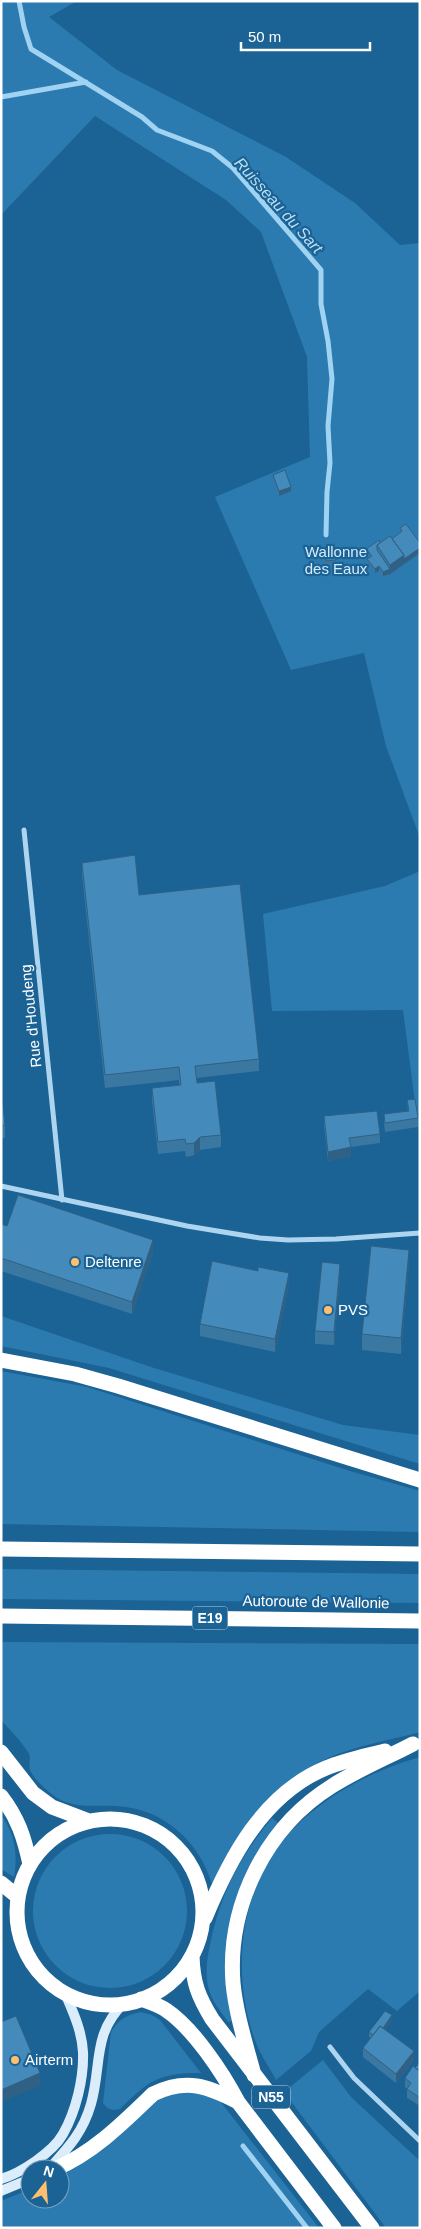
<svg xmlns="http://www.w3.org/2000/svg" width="421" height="2229" font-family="Arial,sans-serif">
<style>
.green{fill:#2b7bb1}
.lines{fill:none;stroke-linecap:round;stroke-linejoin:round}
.stream{stroke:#a0d2f1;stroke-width:5}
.street{stroke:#add5ef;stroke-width:5}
.secondary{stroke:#dbedfb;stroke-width:10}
.highway{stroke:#fff;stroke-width:15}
.wall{fill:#3a78a2}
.shaded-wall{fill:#306184}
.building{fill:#448bbc;stroke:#306184}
.poi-dot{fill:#ffbf6c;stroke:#1b6295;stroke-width:2}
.labels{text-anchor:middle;stroke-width:4.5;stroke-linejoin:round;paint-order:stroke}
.shield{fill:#1b6295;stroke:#bbd0df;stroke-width:1}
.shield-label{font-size:14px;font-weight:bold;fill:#fff}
.park-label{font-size:15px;fill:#d4ebfb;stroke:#1b6295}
.street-label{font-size:15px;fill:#fff;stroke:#1b6295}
.poi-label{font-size:15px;fill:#fff;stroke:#1b6295;text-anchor:start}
.water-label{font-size:16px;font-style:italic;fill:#badef6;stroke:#1b6295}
</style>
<rect width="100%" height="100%" fill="#1b6295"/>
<path class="green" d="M 1,1 L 77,1 L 49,17 L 117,70 L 286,157 L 355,203 L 400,245 L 420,243 L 420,838 L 386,746 L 364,653 L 291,670 L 215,497 L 310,457 L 307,357 L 261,232 L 226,200 L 95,116 L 1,215 Z
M 420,871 L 420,1141 L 403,1010 L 272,1011 L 263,914 L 385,886 Z
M 1,1316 L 154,1368 L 343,1425 L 420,1435 L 420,1464 L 109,1368 L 1,1346 Z
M 1,1371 L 87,1387 L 350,1471 L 420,1491 L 420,1532 L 1,1524 Z
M 1,1569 L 420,1574 L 420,1603 L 1,1599 Z
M 1,1642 L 420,1644 L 420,1732 C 391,1740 355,1746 328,1758 C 272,1782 240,1833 212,1884 C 199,1841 163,1808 116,1806 C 98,1805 80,1808 63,1801 C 53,1797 34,1780 30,1770 C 28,1764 32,1757 28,1752 C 21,1741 10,1730 1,1720 Z
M 420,1757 L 420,1991 L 397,2011 L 368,1989 L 319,2032 L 311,2051 L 276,2080 C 270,2068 261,2056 256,2043 C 231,1977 238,1893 285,1838 C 318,1799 370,1771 420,1757 Z
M 1,1815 C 15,1833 18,1855 14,1877 L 1,1869 Z
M 272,1818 L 278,1823 C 267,1843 252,1862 243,1882 C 222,1927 226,1974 233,2021 L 228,2022 C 222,2013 214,2004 210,1993 C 204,1976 207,1957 211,1940 C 222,1891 240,1857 272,1818 Z
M33 1911a77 77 0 1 1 154 0a77 77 0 1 1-154 0Z
M 141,2012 L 152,2015 L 160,2020 L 201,2073 C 159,2073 149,2080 120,2109 C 112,2111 108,2110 103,2103 L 111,2032 C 119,2019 126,2015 141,2012 Z
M 323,2060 L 351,2097 L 420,2161 L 420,2228 L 386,2228 L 284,2092 Z
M 190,2090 L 206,2094 L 220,2101 L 319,2228 L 1,2228 L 1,2201 L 30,2189 L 30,2199 L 60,2199 L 60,2175 L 95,2153 L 153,2103 L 171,2093 Z"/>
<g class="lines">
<path class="stream" d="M 19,1 L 24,27 L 31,49 L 142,117 L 157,130 L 212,151 L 233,168 L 321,270 L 321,304 L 328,341 L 332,379 L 328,426 L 330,463 L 327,492 L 326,535
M 1,97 L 86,82
M 243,2146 L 307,2228"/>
<path class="street" d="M 24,830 L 62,1200
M 1,1186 L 187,1226 L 260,1238 L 288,1240 L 336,1239 L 420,1233
M 330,2047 L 354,2078 L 420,2141"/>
<path class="secondary" d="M 50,2168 C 69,2147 83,2132 91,2104 C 102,2065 92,2034 124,2003
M 1,2179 C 21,2173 53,2152 63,2134 C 76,2111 84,2078 83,2052 C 82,2031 73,2012 65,1993
M 1,2191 L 30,2179"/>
<path class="highway" d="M 1,1360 L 75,1374 L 118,1386 L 420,1480
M 1,1549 L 420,1554
M 1,1616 L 420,1621
M 1,1752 L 33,1793 L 52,1807 L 89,1821
M 1,1796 C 18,1818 24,1837 30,1864
M17 1912a93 93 0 1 1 186 0a93 93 0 1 1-186 0Z
M 1,1883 L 18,1897
M 205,1918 C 230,1858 263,1794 326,1768 C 345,1760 366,1756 385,1751
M 192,1956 C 193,1983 198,1996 212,2019 L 372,2228
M 141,1999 C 149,2002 159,2005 166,2010 C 193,2028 223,2073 238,2102 L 334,2228
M 254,2075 C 246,2045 236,2014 233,1983 C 227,1905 266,1827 332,1786 C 357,1770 386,1758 413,1744
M 55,2169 C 93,2153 124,2122 153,2094 C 186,2078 208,2086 238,2102"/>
</g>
<path class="wall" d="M 273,475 L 291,491 L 279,496 L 273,480 Z
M 400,528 L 420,543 L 420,553 L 390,574 L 383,576 L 379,571 L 375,573 L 367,564 L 367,559 L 369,558 L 366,554 L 366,549 L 392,539 L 400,533 Z
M 324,548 L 336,560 L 336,564 L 326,566 Z
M 82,863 L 139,895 L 259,1059 L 259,1071 L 196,1078 L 197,1083 L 221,1135 L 221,1147 L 200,1150 L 194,1155 L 186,1157 L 185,1151 L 158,1154 L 152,1101 L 152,1088 L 179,1085 L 179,1080 L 105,1088 L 82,875 Z
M 1,1088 L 5,1125 L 5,1138 L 1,1138 Z
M 407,1100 L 418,1118 L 418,1127 L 385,1132 L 384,1123 L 384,1114 L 408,1111 Z
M 324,1116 L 380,1134 L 380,1143 L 351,1147 L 351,1156 L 328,1161 L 324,1125 Z
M 1,1224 L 7,1226 L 153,1252 L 132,1314 L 1,1271 Z
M 409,1265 L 401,1354 L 362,1350 L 362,1334 Z
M 340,1277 L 334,1345 L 315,1344 L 315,1331 Z
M 289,1285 L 275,1352 L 200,1336 L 200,1324 Z
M 392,2020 L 385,2030 L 414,2060 L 396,2083 L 363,2057 L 363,2048 L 371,2038 L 369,2037 L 369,2032 Z
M 420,2062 L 420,2106 L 407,2098 L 407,2089 L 405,2087 L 405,2078 L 415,2068 Z"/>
<path class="shaded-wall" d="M 291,487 L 291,491 L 279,496 L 279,491 Z
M 420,548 L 420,553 L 390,574 L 383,576 L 383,572 L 390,569 L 390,565 L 404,555 Z
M 379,566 L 379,571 L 375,573 L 375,569 Z
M 200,1137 L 200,1150 L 194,1155 L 194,1143 Z
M 351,1147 L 351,1156 L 328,1161 L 328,1152 Z
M 153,1240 L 153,1252 L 132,1314 L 132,1302 Z
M 409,1250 L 409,1265 L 401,1354 L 401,1338 Z
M 340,1264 L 340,1277 L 334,1345 L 334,1332 Z
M 289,1273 L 289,1285 L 275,1352 L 275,1339 Z
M 392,2015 L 392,2020 L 381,2036 L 381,2031 Z
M 414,2051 L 414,2060 L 396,2083 L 396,2074 Z
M 40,2073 L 40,2086 L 1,2102 L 1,2090 Z"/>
<path class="building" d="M 285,470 L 291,487 L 279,491 L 273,475 Z
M 406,524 L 420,543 L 420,548 L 404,559 L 404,555 L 392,539 L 402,531 L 400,528 Z
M 390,536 L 404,555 L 390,565 L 377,545 Z
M 379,540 L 380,543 L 377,545 L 377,550 L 390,569 L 383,572 L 379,566 L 375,569 L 367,559 L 372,556 L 366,549 Z
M 334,547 L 336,560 L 326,561 L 324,548 Z
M 135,855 L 139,895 L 240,884 L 259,1059 L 195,1066 L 197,1083 L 215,1081 L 221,1135 L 200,1137 L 194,1143 L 186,1144 L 185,1139 L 158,1142 L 152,1088 L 181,1085 L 179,1067 L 105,1075 L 82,863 Z
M 1,1088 L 5,1125 L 1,1126 Z
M 415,1099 L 418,1118 L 385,1123 L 384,1114 L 409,1111 L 407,1100 Z
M 377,1111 L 380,1134 L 349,1138 L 351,1147 L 328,1152 L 324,1116 Z
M 18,1195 L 153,1240 L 132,1302 L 1,1258 L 1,1224 L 7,1226 Z
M 371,1246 L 409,1250 L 401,1338 L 362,1334 Z
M 212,1261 L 258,1271 L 258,1267 L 289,1273 L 275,1339 L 200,1324 Z
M 322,1262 L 340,1264 L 334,1332 L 315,1331 Z
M 385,2011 L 392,2015 L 383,2028 L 380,2026 L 373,2035 L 369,2032 Z
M 16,2016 L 40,2073 L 1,2090 L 1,2022 Z
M 380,2026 L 414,2051 L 396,2074 L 363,2048 Z
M 420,2062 L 420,2071 L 415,2068 Z
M 413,2066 L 420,2071 L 420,2098 L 407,2089 L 411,2083 L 405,2078 Z"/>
<g class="poi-dot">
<circle cx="75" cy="1262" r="5"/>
<circle cx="328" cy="1310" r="5"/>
<circle cx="15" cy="2060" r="5"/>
</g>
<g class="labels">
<g class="shield">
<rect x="192.5" y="1606.5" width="35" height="23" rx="4"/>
<rect x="252" y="2085.5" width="38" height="23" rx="4"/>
</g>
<g class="shield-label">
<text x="210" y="1623">E19</text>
<text x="271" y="2102">N55</text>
</g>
<g class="park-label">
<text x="336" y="557">Wallonne<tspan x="336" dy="17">des Eaux</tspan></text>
</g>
<g class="street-label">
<text transform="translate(31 1016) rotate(-96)" y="5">Rue d'Houdeng</text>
<text transform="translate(316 1602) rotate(1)" y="5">Autoroute de Wallonie</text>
</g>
<g class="poi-label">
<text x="85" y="1267">Deltenre</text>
<text x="338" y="1315">PVS</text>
<text x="25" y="2065">Airterm</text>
</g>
<g class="water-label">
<text transform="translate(279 205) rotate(48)" y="6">Ruisseau du Sart</text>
</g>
</g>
<rect width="421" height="2229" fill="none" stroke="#ffffff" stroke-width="5"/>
<g transform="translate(45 2184) rotate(17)"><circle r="24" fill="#1b6295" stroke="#76a1bf"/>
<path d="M0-4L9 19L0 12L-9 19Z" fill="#ffbf6c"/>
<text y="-8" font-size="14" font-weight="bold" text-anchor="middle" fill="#ffffff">N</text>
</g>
<path d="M241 42v8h129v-8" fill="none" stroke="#ffffff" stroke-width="2.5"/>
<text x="248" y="42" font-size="15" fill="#ffffff" stroke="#1b6295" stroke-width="4" paint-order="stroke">50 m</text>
</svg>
